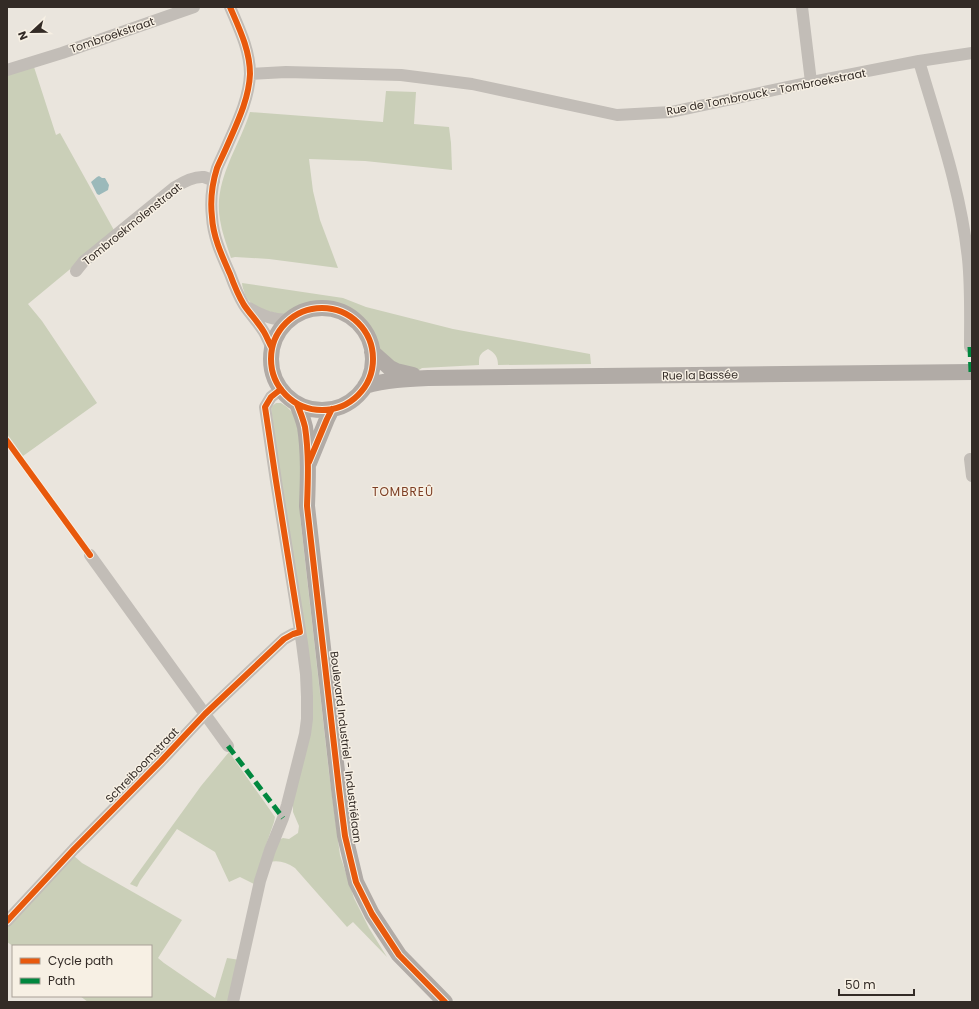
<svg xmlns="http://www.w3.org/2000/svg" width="979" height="1009" font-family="Poppins,sans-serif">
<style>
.green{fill:#cacfb8}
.water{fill:#9bb9ba}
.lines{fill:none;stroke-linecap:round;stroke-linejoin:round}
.minor{stroke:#c2bdb7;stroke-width:12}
.major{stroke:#b1aba6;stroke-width:16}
.quiet{stroke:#00873e;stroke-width:5;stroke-dasharray:10 5;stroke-linecap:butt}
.cycleway-casing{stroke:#f7f0e4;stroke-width:8}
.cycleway{stroke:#e8590c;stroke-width:6}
.labels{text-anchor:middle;stroke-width:3;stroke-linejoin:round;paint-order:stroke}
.street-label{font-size:11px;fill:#332b26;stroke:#f7f0e4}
.neighbourhood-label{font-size:12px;letter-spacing:1px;fill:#7d3e24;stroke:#f7f0e4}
</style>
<rect width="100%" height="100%" fill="#eae5dd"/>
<path class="green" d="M 34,67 L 56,135 L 60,133 L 115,232 L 28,304 L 42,321 L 97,403 L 23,456 L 7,434 L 7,74 Z
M 386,91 L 416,92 L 414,124 L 449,127 L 451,143 L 452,170 L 365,161 L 309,159 L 313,191 L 320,220 L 338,268 L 269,259 L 235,257 L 231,258 C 227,246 222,233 220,220 C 213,181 239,147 250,112 L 383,122 Z
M 242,283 L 343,298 L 366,307 L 453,329 L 590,354 L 591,364 L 498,365 C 498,357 495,353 488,349 C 479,354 479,356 479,365 L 422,368 L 419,370 C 413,370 406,370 400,368 C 396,367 389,362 385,358 C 380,354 376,337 372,330 C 358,307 331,297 305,305 C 298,307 292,312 285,315 C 269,311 253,311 245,295 C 244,290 242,287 242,283 Z
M 276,403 L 281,403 L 287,407 L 294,414 L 298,421 L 303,460 L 300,470 L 300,516 L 329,773 L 340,855 L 354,898 L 369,928 L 387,957 L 353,922 L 347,927 L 295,868 C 286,862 279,860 269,862 L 276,841 L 283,838 L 289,839 L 298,833 L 299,826 L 293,812 L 293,803 L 310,728 L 271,407 Z
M 229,752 L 275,817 L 274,822 L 264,851 L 254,884 L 240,877 L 229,882 L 215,852 L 177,829 L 140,881 L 137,887 L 130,884 L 201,786 Z
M 73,855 L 82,863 L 182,920 L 158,958 L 164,963 L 215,998 L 227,958 L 240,960 L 230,1002 L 88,1002 L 80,996 L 151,996 L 151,946 L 13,946 L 7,942 L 7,927 Z"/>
<path class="water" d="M 99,176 L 102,178 L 105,178 L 109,185 L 108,190 L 99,195 L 97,194 L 91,182 L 97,177 Z"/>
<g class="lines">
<path class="minor" d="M 230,7 C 239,28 250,50 250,74 C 249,99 237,123 227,146 C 224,153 220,161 217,168 C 212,184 210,200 212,217 C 213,237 222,256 230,274 C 234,285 238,295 244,305 C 250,314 258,322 264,332 C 267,337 269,343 272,348
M 802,7 L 811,82
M 919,61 C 938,126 961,191 968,259 C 971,288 970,317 970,347
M 7,70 L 62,53 L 194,7
M 250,74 L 286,72 L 401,75 L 472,84 L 617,115 L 671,112 L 811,82 L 919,61 L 972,53
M 76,271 L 84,261 L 175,187 C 183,182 194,176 204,177 C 207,178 211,180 214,181
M 249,308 C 263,316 273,320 289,320
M 970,459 L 972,476
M 90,555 L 228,746
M 7,921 L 74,849 L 161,761 L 205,714 L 284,639 L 293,634 L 300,632
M 233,1002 L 260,881 L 270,850 L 283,818 L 287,805 L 305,734 L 307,719 L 307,697 L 306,674 L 302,643 L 276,481 L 265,407 L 271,397 L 281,389"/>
<path class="major" d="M271 359a51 51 0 1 1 102 0a51 51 0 1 1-102 0Z
M 372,352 L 390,368 L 396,371 L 413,375
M 365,386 C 386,380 407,379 428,378 L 972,372
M 297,404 C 300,411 303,419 305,427 C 309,453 308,480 307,506 L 339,789 L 345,836 L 356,882 L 372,914 L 399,955 L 445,1002
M 309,463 L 327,419 L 332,409"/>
<path class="quiet" d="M 970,347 L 971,372 L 972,374
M 228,746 L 283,818"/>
<g class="cycleway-casing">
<path id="cycleway" d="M 230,7 C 239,28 250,50 250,74 C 249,99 237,123 227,146 C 224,153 220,161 217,168 C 212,184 210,200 212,217 C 213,237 222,256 230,274 C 234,285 238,295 244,305 C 250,314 258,322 264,332 C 267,337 269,343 272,348
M271 359a51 51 0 1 1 102 0a51 51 0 1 1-102 0Z
M 297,404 C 300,411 303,419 305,427 C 309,453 308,480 307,506 L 339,789 L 345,836 L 356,882 L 372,914 L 399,955 L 445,1002
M 7,441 L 90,555
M 309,462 L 327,419 L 332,409
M 7,921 L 74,849 L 161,761 L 205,714 L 284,639 L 293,634 L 300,632 L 276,481 L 265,407 L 271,397 L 281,389"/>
</g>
<use href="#cycleway" class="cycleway"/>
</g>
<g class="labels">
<g class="street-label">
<text transform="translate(112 35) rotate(-19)" y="4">Tombroekstraat</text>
<text transform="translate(766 92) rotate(-11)" y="4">Rue de Tombrouck - Tombroekstraat</text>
<text transform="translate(132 224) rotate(-39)" y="4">Tombroekmolenstraat</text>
<text transform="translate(700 375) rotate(-1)" y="4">Rue la Bassée</text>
<text transform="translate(346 747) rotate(83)" y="4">Boulevard Industriel - Industriélaan</text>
<text transform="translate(142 765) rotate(-46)" y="4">Schreiboomstraat</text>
</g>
<g class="neighbourhood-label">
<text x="403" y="496">TOMBREÛ</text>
</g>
</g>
<rect width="979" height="1009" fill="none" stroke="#332b26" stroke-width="16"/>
<rect x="12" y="945" width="140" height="52" fill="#f7f0e4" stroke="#a9a198"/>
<rect x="20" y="958" width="20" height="6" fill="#e8590c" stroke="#a9a198"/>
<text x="48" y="965" font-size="12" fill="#332b26">Cycle path</text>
<rect x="20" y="978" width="20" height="6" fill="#00873e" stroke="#a9a198"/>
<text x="48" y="985" font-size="12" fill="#332b26">Path</text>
<g transform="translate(32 32) rotate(248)" stroke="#f7f0e4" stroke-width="3" paint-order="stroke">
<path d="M0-3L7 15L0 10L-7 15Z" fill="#332b26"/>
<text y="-6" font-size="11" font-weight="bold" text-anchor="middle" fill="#332b26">N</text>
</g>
<path d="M839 989v6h75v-6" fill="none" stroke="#332b26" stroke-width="2"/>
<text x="845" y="989" font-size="12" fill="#332b26" stroke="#f7f0e4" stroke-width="3" paint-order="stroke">50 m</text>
</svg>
